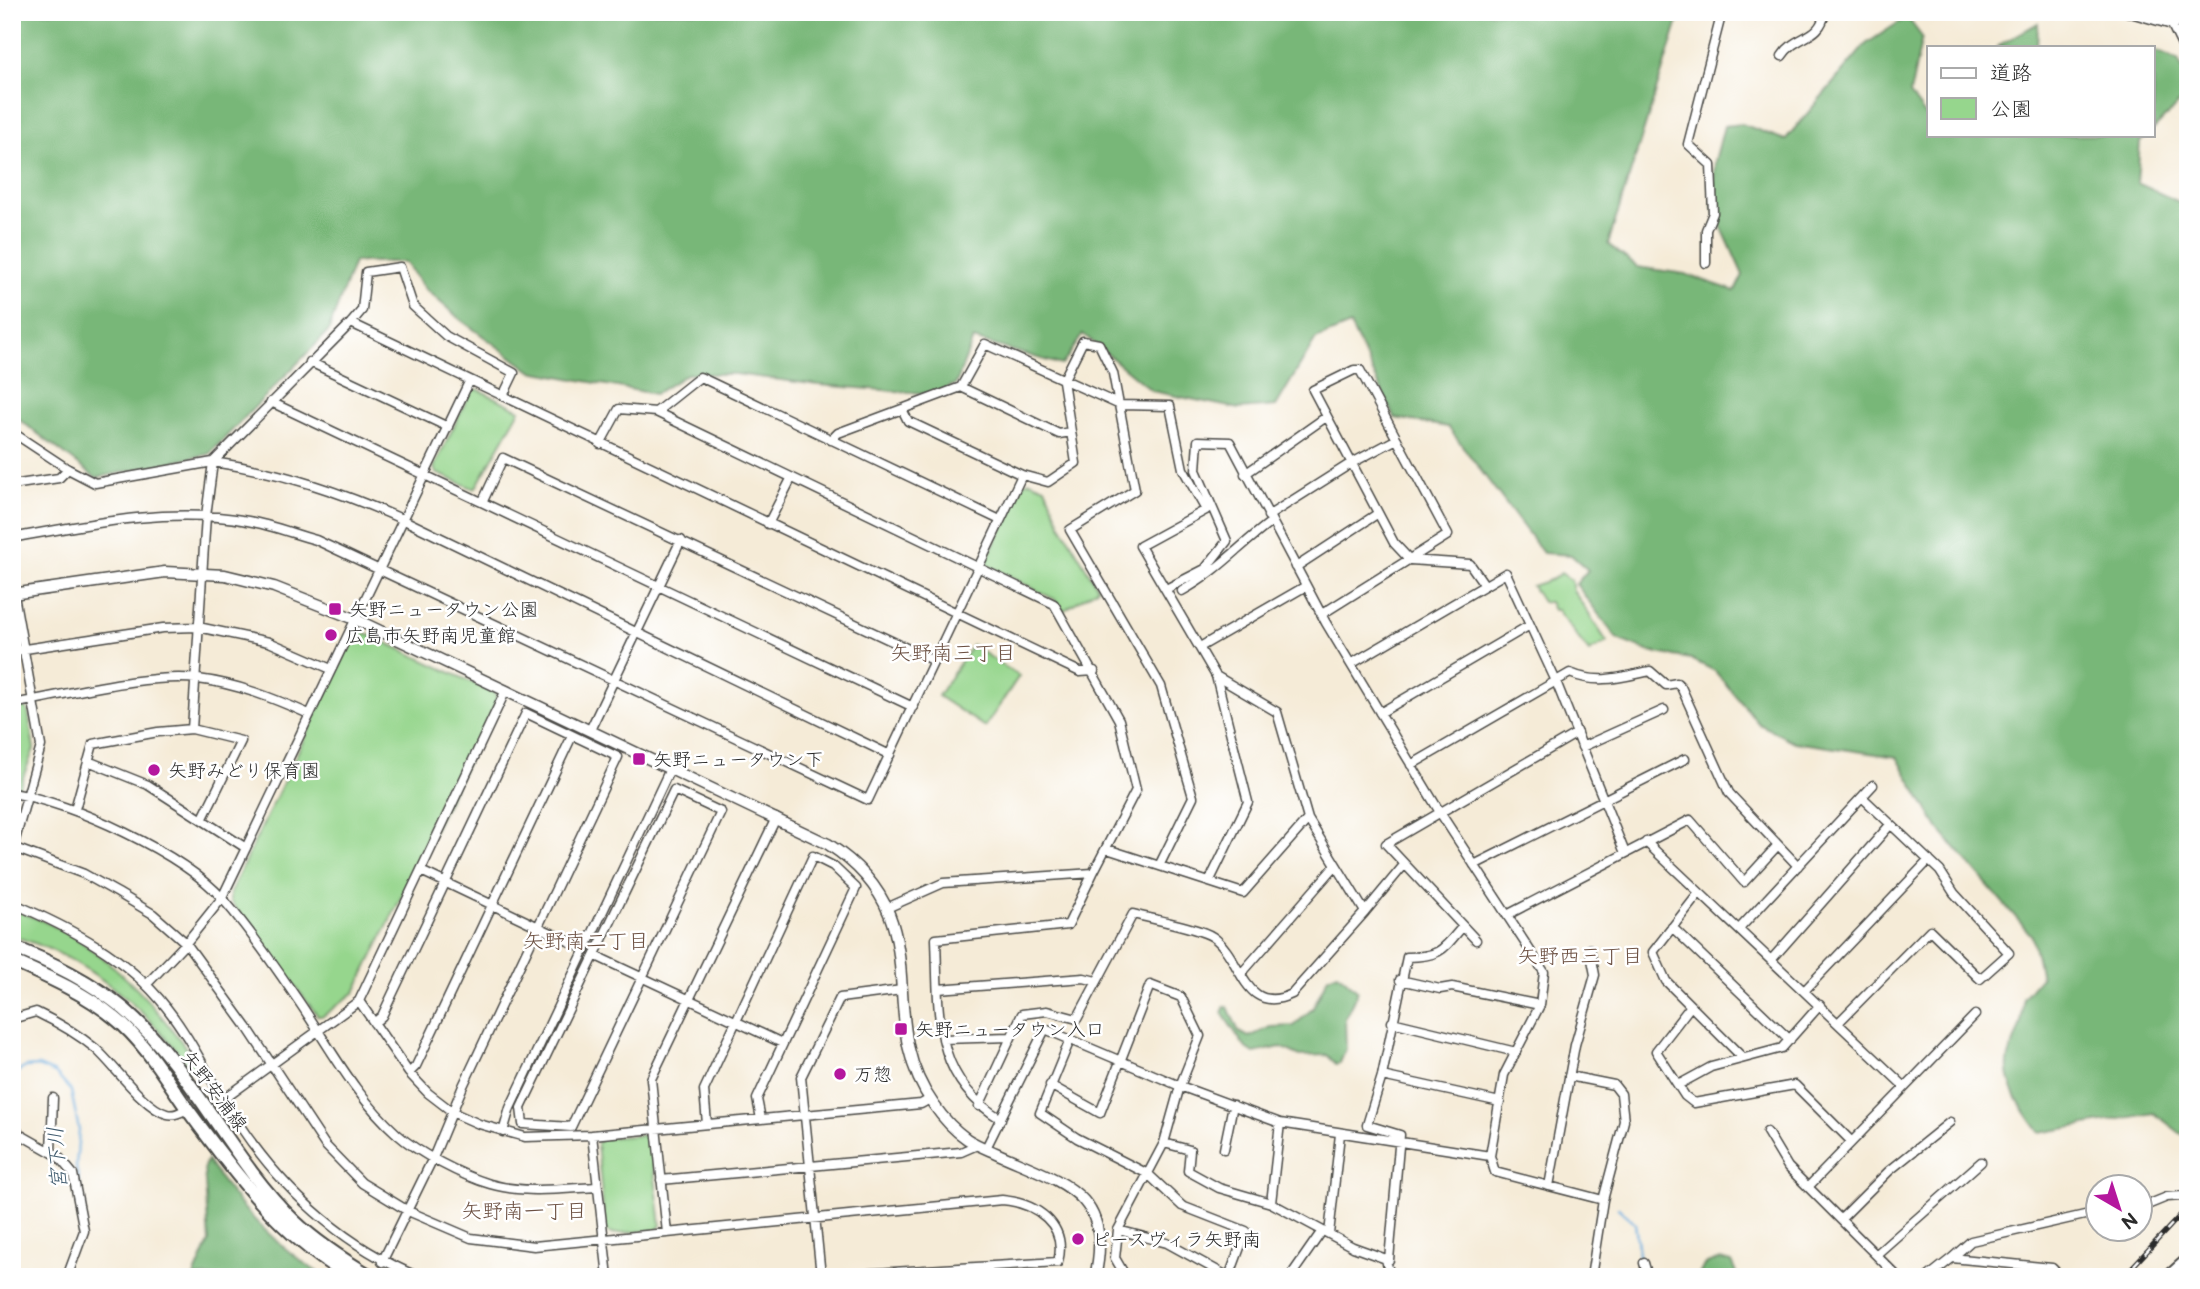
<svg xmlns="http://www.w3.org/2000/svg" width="2200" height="1289" font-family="'Balsamiq Sans','Klee One',sans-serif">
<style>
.green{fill:#96d68d;stroke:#60805c;stroke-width:2}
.forest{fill:#78b778;stroke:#527152;stroke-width:2}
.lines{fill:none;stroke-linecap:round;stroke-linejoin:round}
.stream{stroke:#66aadb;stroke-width:2.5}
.minor-casing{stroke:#494845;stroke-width:11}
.tertiary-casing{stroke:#494845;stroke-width:13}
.primary-casing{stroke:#494845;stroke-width:16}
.trunk-casing{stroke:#494845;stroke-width:16}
.minor{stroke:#fff;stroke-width:8}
.tertiary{stroke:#fff;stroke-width:10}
.primary{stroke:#fff;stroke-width:12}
.trunk{stroke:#fff;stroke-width:12}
.rail-casing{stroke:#2b2b2b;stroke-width:5}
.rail{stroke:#fff;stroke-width:2.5;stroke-dasharray:8;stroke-linecap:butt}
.poi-dot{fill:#b5179e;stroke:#fff;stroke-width:2.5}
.labels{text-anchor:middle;stroke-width:5;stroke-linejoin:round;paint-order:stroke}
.poi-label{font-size:19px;fill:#2b2b2b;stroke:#fff;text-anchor:start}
.street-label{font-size:19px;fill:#2b2b2b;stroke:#fff}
.neighbourhood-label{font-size:21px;fill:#6c5042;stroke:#fff}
.water-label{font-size:21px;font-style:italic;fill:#435e71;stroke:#fff}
</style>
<rect width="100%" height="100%" fill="#fff"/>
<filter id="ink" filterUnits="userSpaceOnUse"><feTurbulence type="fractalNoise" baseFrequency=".0143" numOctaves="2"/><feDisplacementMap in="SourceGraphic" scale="14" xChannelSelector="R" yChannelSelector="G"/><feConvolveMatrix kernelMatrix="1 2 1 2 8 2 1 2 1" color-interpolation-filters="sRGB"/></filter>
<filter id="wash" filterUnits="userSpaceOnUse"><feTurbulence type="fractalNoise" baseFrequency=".00686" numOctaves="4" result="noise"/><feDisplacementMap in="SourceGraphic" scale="28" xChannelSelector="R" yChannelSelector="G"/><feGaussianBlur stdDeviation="1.57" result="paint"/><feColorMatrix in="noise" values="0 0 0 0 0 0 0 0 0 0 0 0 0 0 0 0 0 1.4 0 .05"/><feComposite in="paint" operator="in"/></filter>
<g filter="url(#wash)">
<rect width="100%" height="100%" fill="#f5ebd7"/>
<path class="green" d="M 477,389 L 520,410 L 475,489 L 436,473 L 434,467 L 471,391 Z
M 1030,481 L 1045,487 L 1061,525 L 1098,588 L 1063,611 L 1056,600 L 989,566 L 986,561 L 1024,483 Z
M 1561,573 L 1571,580 L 1573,590 L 1607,642 L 1589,652 L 1557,610 L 1553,610 L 1549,602 L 1542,602 L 1532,586 L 1553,579 Z
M 361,631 L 495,693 L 497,701 L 355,992 L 323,1016 L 318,1016 L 230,901 L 230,893 L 355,633 Z
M 972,645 L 1019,676 L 985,727 L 938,696 Z
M 22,706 L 28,710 L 34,749 L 19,788 L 12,786 L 12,707 Z
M 12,910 C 93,932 151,998 197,1063 L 190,1068 C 147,1009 84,955 12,936 Z
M 646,1135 L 650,1138 L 661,1225 L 657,1230 L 611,1234 L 605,1229 L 597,1143 L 602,1138 Z"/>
<path class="forest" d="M 12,12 L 1681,12 L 1608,244 L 1637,267 L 1685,274 L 1735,291 L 1743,275 L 1712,206 L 1715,161 L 1724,126 L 1742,124 L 1785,140 L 1866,44 L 1907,17 L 1922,37 L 1910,94 L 1929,120 L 1929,135 L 2148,135 L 2140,142 L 2137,183 L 2188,206 L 2188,1139 L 2154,1113 L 2040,1133 C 2026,1114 2002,1083 2009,1057 C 2017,1030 2023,1029 2023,998 L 2041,977 L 2032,936 L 1938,828 L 1897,757 L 1794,742 L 1759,724 L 1715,671 L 1691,659 L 1650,652 L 1617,639 L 1576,584 L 1588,570 L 1571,555 L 1543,553 L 1448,427 L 1395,418 L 1350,325 L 1316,339 L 1276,406 L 1239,409 L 1152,391 L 1083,334 L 1062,365 L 973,339 L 956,384 L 934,394 L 819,385 L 735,374 L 687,374 L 655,394 L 531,371 L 461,320 L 424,288 L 405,262 L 354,262 L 328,332 L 209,454 L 96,478 L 12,414 Z
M 2038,23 L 2037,47 L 1998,47 L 2001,44 Z
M 2153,50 L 2178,60 L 2188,79 L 2188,94 L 2153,130 Z
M 1338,973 L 1358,991 L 1345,1018 L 1346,1049 L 1340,1063 L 1336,1064 L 1327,1055 L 1300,1056 L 1281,1047 L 1254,1053 L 1245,1047 L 1222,1013 L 1225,1006 L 1228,1007 L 1239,1032 L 1249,1037 L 1271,1027 L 1294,1026 L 1313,1008 L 1328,977 Z
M 207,1160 C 236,1205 279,1249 325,1277 L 194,1277 L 209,1242 L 204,1167 Z
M 1720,1259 L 1731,1262 L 1738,1277 L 1698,1277 L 1704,1265 Z"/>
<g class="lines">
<path class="stream" d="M 12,1075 L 26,1067 L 38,1066 L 55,1073 L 71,1091 L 79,1130 L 76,1167 L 84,1208
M 1618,1208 L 1635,1223 L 1640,1263"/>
</g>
</g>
<g filter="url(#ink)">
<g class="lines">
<g class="minor-casing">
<path id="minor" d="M 2127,12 L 2172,25 L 2188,19
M 2172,25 L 2188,58
M 1782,56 C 1797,33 1820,41 1825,12
M 1706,263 L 1706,230 L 1713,213 L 1711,165 L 1688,144 L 1722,12
M 351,323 L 1080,672 L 1094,671
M 310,362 L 448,427
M 961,387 L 985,344 L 1120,405 L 1170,406 L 1183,469 L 1206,510 L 1140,546 L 1216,676 L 1248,802 L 1210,880
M 271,402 L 913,707
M 903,411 L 908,421 L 1022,475 L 1048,482 L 1076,463 L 1063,381 L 1083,341 L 1099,344 L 1113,373 L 1135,490 L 1070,530 L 1161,686 L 1193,797 L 1160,864
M 656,412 L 1054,604 L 1119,720 L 1136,790 L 1093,873 L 943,883 L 889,907
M 12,432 L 68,469 L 95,483 L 213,462 L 351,323 L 362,310 L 366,272 L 400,267 L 413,306 L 446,336 L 514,373 L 503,396
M 831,440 L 838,433 L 961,387 L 1059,434 L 1071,432
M 600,444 L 619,409 L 656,412 L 700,377 L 1000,520
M 1245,474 L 1326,417
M 12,485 L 59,478 L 68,469
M 483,501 L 503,458 L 934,661
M 1268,516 L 1350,464 L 1397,439
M 768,524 L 791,479
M 12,538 C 88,524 171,506 248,521 C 271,525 294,534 316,540 L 868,800 L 1022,475
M 1296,567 L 1377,514
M 12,584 L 41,746 L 12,851
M 1166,589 L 1205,569 L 1227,541 L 1196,470 L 1198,441 L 1230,442 L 1326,623 L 1441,814 L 1544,972 L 1540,1005 L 1504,1075 L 1490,1156 L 1495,1172 L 1603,1200
M 1182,591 C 1217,572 1239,546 1271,522
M 1322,614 L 1448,535 L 1360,370 L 1354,370 L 1313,390 L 1394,543 L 1410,560 L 1470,564 L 1484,584
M 1200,647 L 1306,586
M 12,651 L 163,628 L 198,627 L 269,642 L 331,669
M 1351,664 L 1506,573 L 1555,679 L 1625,853
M 12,704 C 66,695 145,673 198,679 C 238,684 273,698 309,714
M 1380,713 L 1530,625
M 192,729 L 206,516 L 213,462 C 282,472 341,492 404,520 L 890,755
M 590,730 L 681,540
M 1582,747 L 1664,710
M 88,761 L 148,785 L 246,848
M 1411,765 L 1570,673 C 1598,685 1621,677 1650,671 L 1666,685 L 1677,683 L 1681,687 L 1729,793 L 1798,866
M 674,790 L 721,812 L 571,1127 L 523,1124 L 521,1108 Z
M 12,793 C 73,803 182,853 223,899 C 248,928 272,962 293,993 C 327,1041 353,1095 397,1134 C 418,1153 463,1176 490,1184 C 524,1194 562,1189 596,1187
M 75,809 L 93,744 L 158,732 L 192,729 L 241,741 L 203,818
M 1646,842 L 1905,1087
M 12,847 L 84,874 L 118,893 L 153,914 L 186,943 L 247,1027 L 325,1145 L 362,1183 L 408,1211 L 471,1238 L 534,1246 L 1002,1200 C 1036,1203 1068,1224 1058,1262 L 808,1277
M 1107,849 L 1243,893 L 1308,819
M 1474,865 L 1685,759
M 421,871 L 585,949
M 1699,893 L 1653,952 L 1666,981 L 1742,1057
M 12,903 C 69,927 127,957 166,1007 C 194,1042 211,1083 236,1120 C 282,1190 342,1245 419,1277
M 1365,912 L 1404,865
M 1507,915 L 1690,820 L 1744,882 L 1778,845
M 1672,927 L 1790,1040
M 1740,928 L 1873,785
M 1476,940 L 1386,844 L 1577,733
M 596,956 L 782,1043
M 1772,959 L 1890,825
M 1241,974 L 1336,865
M 1400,980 L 1440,989 L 1452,987 L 1540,1005
M 146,985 L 186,943 L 222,898 L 470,380
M 938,989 L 1084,978 L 1096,981
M 1805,990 L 1929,860
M 359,1001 L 409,1073 L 428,1093 L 454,1113 L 479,1124 L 525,1137 L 592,1135 L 921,1104 L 930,1099
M 1690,1007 L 1656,1051 L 1685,1096 L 1694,1103 L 1795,1085 L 1851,1141
M 12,1019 L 36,1012 C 57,1022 78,1034 96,1049 C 114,1065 144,1108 167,1114 C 175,1116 181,1112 187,1109
M 1392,1022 L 1516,1052
M 1839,1022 L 1930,930 L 1980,979 L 2009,953 L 1954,893 L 1940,871 L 1862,797
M 374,1023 L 382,1016 L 526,713 L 618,757 L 463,1086 L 433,1158 L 382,1262
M 943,1039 L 1010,1037
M 1070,1040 L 1040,1113 L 1077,1138 L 1148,1174 L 1182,1206 L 1246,1231 L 1229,1277
M 409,1073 L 416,1066 L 572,736
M 1382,1076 L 1500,1102
M 1569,1076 L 1614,1085 L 1621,1094 L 1624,1121 L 1603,1200 L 1591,1277
M 1050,1085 L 1100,1113 L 1150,985 L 1181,997 L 1200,1036 L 1180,1086 L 1164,1143 L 1118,1230 L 1167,1243 L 1229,1277
M 1678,1085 L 1711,1067 L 1782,1048 L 1820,1005
M 224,1099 L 359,1001 L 506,690
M 979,1106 L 1022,1014 L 1047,1011 L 1077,1019 L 1133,914 C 1151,919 1200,928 1213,937 C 1243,958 1243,1017 1292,994 L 1365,912 L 1308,819 L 1277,712 L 1216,676
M 1001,1119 C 931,1077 939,1011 936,939 L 1068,925 L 1093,873
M 707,1124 L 704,1090 L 813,856 L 833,866 L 856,888 L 757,1099 L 761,1119
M 12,1126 L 21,1135 L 58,1156 L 73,1174 L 84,1231 L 67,1277
M 503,1132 L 510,1108 L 670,769
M 1767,1132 L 1788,1167 L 1898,1277
M 592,1135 L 608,1277
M 1164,1143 L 1190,1150 L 1188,1171 L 1219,1188 L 1271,1203 L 1353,1247 L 1389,1260 L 1400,1135 L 1367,1125 L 1382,1076 L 1407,957 C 1440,957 1443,950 1463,926
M 986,1148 L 1045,1029 L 1180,1086 L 1280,1123 L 1490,1156
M 1224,1149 L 1233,1105
M 51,1152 L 53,1098
M 661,1180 L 961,1152 L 977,1145
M 1549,1186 L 1575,1045 L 1595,975 L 1590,949
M 1808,1187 L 1975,1015
M 1271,1203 L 1280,1123
M 2140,1208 L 2167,1197 L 2183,1196
M 1842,1218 L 1889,1171 L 1950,1122
M 1118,1230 L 1115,1258 L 1126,1277
M 667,1233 L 651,1079 L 776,818
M 1329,1234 L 1340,1134
M 1878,1253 L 1981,1162
M 1952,1258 L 1971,1241 L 2098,1212
M 1386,1259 L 1390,1277
M 1644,1263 L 1648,1277
M 821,1276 L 801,1077 L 840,998 L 902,990
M 1290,1277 L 1322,1231
M 1928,1277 L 1952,1258 L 2052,1268 L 2061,1277"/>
</g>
<g class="tertiary-casing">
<path id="tertiary" d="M 12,594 L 165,572 L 225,575 L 274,587 L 355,619 L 828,844 C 945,920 869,1015 934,1105 C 943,1118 954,1130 967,1139 C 976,1145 987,1149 996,1153 C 1060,1182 1115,1192 1095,1277"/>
</g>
<g class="primary-casing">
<path id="primary" d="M 12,947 C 50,961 93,983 124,1009 C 193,1069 229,1158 294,1221 C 317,1243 345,1261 372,1277
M 12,961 C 48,977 85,993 115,1018 C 145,1042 166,1079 188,1110 C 234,1173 282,1237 351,1277"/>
</g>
<g class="trunk-casing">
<path id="trunk" d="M 2169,1277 L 2188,1260"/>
</g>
<use href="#minor" class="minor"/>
<use href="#tertiary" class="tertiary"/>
<use href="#primary" class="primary"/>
<use href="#trunk" class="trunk"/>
<g class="rail-casing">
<path id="rail" d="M 2184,12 L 2188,22
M 2123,1277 L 2188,1207"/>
</g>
<use href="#rail" class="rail"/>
</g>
</g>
<g class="poi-dot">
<rect x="328" y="602" width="14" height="14" rx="3.5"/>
<circle cx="331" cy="635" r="7"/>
<rect x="632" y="752" width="14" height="14" rx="3.5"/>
<circle cx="154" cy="770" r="7"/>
<rect x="894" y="1022" width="14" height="14" rx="3.5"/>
<circle cx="840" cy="1074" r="7"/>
<circle cx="1078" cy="1239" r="7"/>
</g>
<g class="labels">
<g class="poi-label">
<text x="349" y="616">矢野ニュータウン公園</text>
<text x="345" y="642">広島市矢野南児童館</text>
<text x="653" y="766">矢野ニュータウン下</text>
<text x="168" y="777">矢野みどり保育園</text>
<text x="915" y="1036">矢野ニュータウン入口</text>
<text x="854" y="1081">万惣</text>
<text x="1092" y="1246">ピースヴィラ矢野南</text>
</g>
<g class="street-label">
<text transform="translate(215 1090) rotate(53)" y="7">矢野安浦線</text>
</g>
<g class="neighbourhood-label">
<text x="953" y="660">矢野南三丁目</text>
<text x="586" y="948">矢野南二丁目</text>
<text x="1580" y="963">矢野西三丁目</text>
<text x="524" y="1218">矢野南一丁目</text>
</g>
<g class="water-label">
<text transform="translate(57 1158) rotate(-94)" y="7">宮下川</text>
</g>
</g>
<rect width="2200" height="1289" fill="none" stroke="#fff" stroke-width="42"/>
<rect x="1927" y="46" width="228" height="91" fill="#ffffff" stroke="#aaaaaa" stroke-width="2"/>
<rect x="1941" y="68" width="35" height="10" fill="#ffffff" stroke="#aaaaaa" stroke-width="2"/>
<text x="1990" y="80" font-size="21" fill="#2b2b2b">道路</text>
<rect x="1941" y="98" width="35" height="21" fill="#96d68d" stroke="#aaaaaa" stroke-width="2"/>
<text x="1990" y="116" font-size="21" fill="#2b2b2b">公園</text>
<g transform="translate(2119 1208) rotate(141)"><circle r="33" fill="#ffffff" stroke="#aaaaaa" stroke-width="2"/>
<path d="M0-5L12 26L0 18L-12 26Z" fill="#b5179e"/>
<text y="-10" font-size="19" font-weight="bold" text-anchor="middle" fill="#2b2b2b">N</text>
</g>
</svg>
